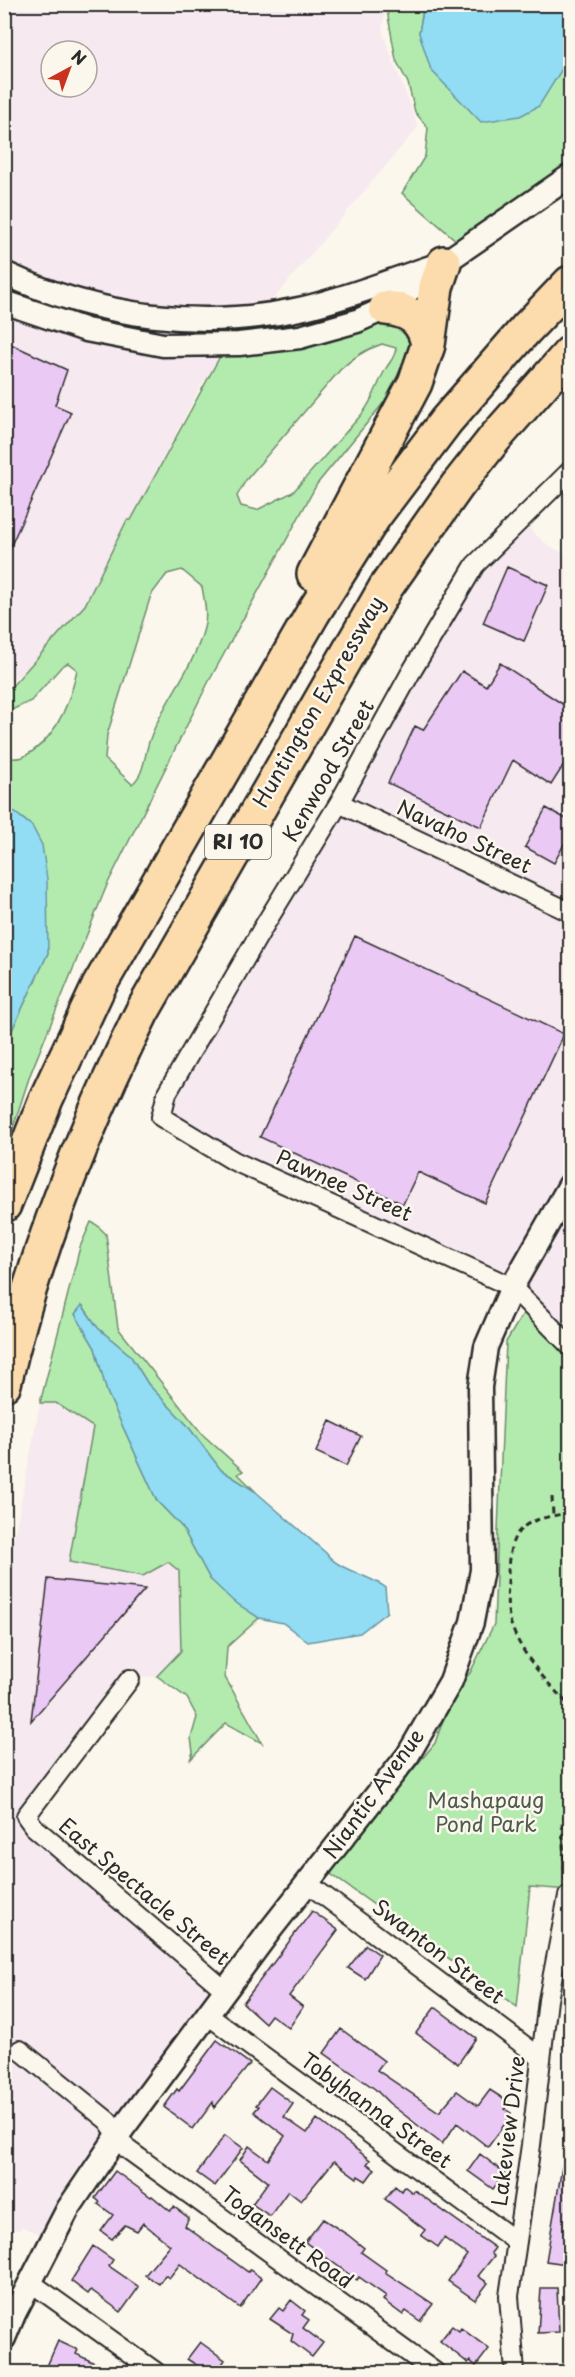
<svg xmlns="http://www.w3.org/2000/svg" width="575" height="2377" font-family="'Playpen Sans',sans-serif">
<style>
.built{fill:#f6e9ef;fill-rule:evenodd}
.green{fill:#b3ebaf;stroke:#6f8b6d;stroke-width:1.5;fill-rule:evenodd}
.water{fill:#92ddf3;stroke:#6996a3;stroke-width:1.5}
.building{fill:#ebc9f5;stroke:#2b2b2b;stroke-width:1.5}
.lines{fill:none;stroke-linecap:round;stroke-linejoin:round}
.minor-casing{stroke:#2b2b2b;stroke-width:22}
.tertiary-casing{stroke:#2b2b2b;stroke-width:27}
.motorway-casing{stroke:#2b2b2b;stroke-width:38}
.path{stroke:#2b2b2b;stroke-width:3;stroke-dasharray:6 4.5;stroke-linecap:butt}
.minor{stroke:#fbf7ec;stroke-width:18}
.tertiary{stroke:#fbf7ec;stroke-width:22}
.motorway{stroke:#fcdcac;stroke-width:33}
.labels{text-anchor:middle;stroke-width:5;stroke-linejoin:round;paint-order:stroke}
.shield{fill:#fbf7ec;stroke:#696865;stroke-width:1.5}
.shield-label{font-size:20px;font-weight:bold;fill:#2b2b2b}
.street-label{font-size:21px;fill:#2b2b2b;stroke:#fbf7ec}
.park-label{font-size:21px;fill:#4d5b4c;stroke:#fbf7ec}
</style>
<rect width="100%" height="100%" fill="#fbf7ec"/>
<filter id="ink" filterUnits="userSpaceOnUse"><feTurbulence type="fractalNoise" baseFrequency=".0167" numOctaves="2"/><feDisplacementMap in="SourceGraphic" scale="12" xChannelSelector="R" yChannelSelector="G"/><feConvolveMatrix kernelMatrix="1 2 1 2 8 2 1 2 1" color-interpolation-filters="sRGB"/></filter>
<g filter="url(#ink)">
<path class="built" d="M 5,5 L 386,5 L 382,31 L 418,127 L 202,384 L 61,653 L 5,683 ZM 51,51 L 87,51 L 87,87 L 51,87 Z
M 520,521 L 549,546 L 570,556 L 570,1344 L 517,1289 L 166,1120 L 174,1083 L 458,593 Z
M 40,1403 L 56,1403 L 93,1427 L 69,1557 L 143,1576 L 168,1562 L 180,1571 L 181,1651 L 157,1676 L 136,1678 L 26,1816 L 230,1987 L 51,2239 L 21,2226 L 21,2230 L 14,2230 L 5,2243 L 5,1586 Z"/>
<path class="green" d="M 386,5 L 424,5 L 419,33 L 566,65 L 570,56 L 570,186 L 474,256 L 402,193 L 425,156 L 428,128 L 415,112 L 408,83 L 396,60 Z
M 422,317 L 406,358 L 385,401 L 317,484 L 208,683 L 107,885 L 30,1075 L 5,1152 L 5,1045 L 48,953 L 32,826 L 5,805 L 5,758 C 10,758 18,759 23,757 C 55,741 70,703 77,670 L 68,663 L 62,666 L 31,701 L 5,713 L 5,690 L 12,686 L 85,605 L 127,520 L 131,520 L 229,340 ZM 382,344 L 396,348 C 395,358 390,361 385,370 C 377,385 373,400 362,414 L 293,492 L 257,510 L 241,506 L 237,496 L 246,480 L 340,370 C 353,358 364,350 382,344 ZM 182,570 L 202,587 C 204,599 208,615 204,628 C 194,668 164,700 150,739 C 144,755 145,774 132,784 L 105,759 L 107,735 L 151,595 L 167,574 Z
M 91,1222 L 97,1225 L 106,1234 L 118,1328 L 203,1435 L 243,1471 L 238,1474 L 256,1492 L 221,1470 L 187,1425 L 148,1384 L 130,1355 L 98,1328 L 83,1306 L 75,1314 L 95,1348 L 107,1392 L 157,1501 L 182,1527 L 210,1579 L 259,1618 L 227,1647 L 225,1677 L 262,1743 L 226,1723 L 190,1760 L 193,1752 L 191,1738 L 197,1717 L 187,1698 L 157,1676 L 181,1651 L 179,1571 L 168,1562 L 143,1576 L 69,1562 L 93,1427 L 56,1403 L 40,1403 L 80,1247 Z
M 524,1312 L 570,1359 L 570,1890 L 530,1887 L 517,2007 L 328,1872 L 435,1743 L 453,1692 L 470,1673 L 494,1624 L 506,1342 Z"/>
<path class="water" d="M 424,5 L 570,5 L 570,56 L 539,106 L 520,116 L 481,122 L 431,70 L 419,33 Z
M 5,805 L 32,826 L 42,845 L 47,879 L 48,953 L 5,1045 Z
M 82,1305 L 98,1328 L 130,1355 L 148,1384 L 187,1425 L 221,1470 L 256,1492 L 326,1553 C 338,1570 366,1574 385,1587 L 387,1612 L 360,1633 L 308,1642 L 283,1623 L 259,1618 L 233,1601 L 210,1579 L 182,1527 L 157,1501 L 107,1392 L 95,1348 L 75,1314 Z"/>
<path class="building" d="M 4,341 L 67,370 L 55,405 L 71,412 L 4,561 Z
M 507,567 L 548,585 L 524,641 L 483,623 Z
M 500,663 L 570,709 L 570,755 L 551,785 L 513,760 L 481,827 L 388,783 L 415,726 L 423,730 L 462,671 L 486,686 Z
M 546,808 L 570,821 L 570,833 L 554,863 L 525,847 Z
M 355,936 L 564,1034 L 485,1203 L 418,1172 L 403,1204 L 260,1137 Z
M 330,1421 L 361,1436 L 346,1466 L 316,1452 Z
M 48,1579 L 145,1589 L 31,1721 Z
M 312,1911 L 338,1930 L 289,1996 L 303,2007 L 289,2028 L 271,2015 L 265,2023 L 243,2003 Z
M 366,1945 L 380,1955 L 365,1979 L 348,1968 Z
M 435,2007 L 476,2038 L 458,2064 L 416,2033 Z
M 341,2029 L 384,2061 L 377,2070 L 439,2112 L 457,2091 L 478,2106 L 490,2090 L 510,2103 L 505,2109 L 511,2113 L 510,2117 L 488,2147 L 457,2123 L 442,2144 L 389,2103 L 375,2089 L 324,2053 Z
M 217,2040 L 250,2064 L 214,2108 L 213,2102 L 193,2129 L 164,2107 L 177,2089 L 179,2091 Z
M 270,2087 L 293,2104 L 284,2117 L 307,2133 L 317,2119 L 370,2160 L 367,2164 L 375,2169 L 366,2181 L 358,2176 L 357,2178 L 334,2161 L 301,2201 L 288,2191 L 270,2216 L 252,2204 L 268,2182 L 240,2160 L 249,2146 L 268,2160 L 285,2136 L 254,2112 L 259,2106 L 256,2105 Z
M 225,2135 L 243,2148 L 215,2186 L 197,2173 Z
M 480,2154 L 505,2173 L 493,2189 L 468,2171 Z
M 562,2167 L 570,2168 L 570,2263 L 567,2264 L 546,2261 Z
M 115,2171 L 151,2197 L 152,2196 L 170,2211 L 174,2207 L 189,2218 L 185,2226 L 248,2272 L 250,2270 L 261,2278 L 240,2308 L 180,2264 L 169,2278 L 165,2275 L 159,2284 L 145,2275 L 170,2245 L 143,2223 L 137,2231 L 125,2225 L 112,2239 L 101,2231 L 113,2215 L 98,2204 L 100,2202 L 95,2198 Z
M 395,2186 L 401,2191 L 404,2186 L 413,2193 L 414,2190 L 495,2248 L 491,2253 L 494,2256 L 478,2276 L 488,2283 L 475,2300 L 448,2281 L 467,2255 L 444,2238 L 438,2247 L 421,2235 L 425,2230 L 385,2199 Z
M 323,2219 L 348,2235 L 364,2248 L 361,2252 L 386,2270 L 385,2272 L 433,2304 L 420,2321 L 406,2311 L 403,2315 L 383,2300 L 386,2296 L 359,2277 L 357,2280 L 305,2242 Z
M 93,2246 L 113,2260 L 109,2266 L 139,2287 L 121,2312 L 91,2290 L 88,2294 L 71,2281 Z
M 541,2288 L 557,2288 L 559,2332 L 538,2333 Z
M 291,2300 L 305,2311 L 302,2315 L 309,2320 L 303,2328 L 323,2343 L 312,2357 L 291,2341 L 293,2334 L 270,2319 L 279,2308 L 283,2311 Z
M 452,2326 L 459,2331 L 461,2328 L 489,2349 L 476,2366 L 470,2361 L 468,2363 L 440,2341 Z
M 58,2341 L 78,2350 L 76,2354 L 115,2373 L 44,2373 Z
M 200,2342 L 225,2360 L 216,2373 L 209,2373 L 187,2359 Z"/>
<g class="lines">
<g class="minor-casing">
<path id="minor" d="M 570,471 L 475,565 L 410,674 L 339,803 L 264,926 L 167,1093 L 161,1117 L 234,1161 L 512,1287 L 570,1346
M 339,803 L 570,912
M 130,1679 L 26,1816 L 34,1827 L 226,1991
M 307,1883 L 541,2058
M 209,2016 L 517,2242
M 20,2050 L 108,2121 L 127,2149 L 435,2372
M 30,2282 L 156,2372
M 515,2372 L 509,2296 L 531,2145 L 548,2000 L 568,1896"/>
</g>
<g class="tertiary-casing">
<path id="tertiary" d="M 4,273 C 98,317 203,331 304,308 C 347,298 389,281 431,267
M 4,302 L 86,330 L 163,345 L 239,344 L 300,337 L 357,321 L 386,308 L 444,263 L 570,176
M 4,2338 L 14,2314 L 68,2209 L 118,2135 L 271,1929 L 408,1755 L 451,1681 L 472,1622 L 482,1570 L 480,1387 L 486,1347 L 512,1287 L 570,1185"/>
</g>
<g class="motorway-casing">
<path id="motorway" d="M 386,308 C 410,310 424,321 428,345
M 314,574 L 415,383 L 428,345 L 436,287 L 444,263
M 4,1205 L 46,1099 L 99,986 L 313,613 L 375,515 L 446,421 L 526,329 L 570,283
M 4,1384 C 34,1254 83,1131 142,1012 L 386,587 L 457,486 L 495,438 L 570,353"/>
</g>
<path class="path" d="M 552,1497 L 553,1515
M 570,1513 C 522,1520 508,1527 508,1579 C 508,1590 506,1604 509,1616 C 515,1648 547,1683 570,1706
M 565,1881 L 562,1820 L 570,1811"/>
<use href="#minor" class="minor"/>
<use href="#tertiary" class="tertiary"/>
<use href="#motorway" class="motorway"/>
</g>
</g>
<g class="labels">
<rect class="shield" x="205" y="825" width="66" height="34" rx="4.5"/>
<g class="shield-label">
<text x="238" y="849">RI 10</text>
</g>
<g class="street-label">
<text transform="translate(319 702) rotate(-60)" y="7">Huntington Expressway</text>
<text transform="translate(329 771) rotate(-60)" y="7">Kenwood Street</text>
<text transform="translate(464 837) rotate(25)" y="7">Navaho Street</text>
<text transform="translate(344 1186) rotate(24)" y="7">Pawnee Street</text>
<text transform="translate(374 1794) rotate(-54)" y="7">Niantic Avenue</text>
<text transform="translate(144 1892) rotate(40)" y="7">East Spectacle Street</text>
<text transform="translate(438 1952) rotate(37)" y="7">Swanton Street</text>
<text transform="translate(376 2111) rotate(36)" y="7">Tobyhanna Street</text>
<text transform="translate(509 2131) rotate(-83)" y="7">Lakeview Drive</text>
<text transform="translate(287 2238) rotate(36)" y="7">Togansett Road</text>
</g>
<g class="park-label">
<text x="486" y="1808">Mashapaug<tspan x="486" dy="24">Pond Park</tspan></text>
</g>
</g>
<rect width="575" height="2377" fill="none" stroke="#fbf7ec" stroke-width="24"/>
<rect x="12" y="12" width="551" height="2353" fill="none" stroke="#2b2b2b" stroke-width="2" filter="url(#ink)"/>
<g transform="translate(69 69) rotate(41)"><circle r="28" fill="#fbf7ec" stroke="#a8a59f" stroke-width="1.5"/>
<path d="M0-4.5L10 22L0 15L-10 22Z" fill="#c8321e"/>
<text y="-9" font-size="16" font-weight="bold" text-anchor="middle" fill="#2b2b2b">N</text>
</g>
</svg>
